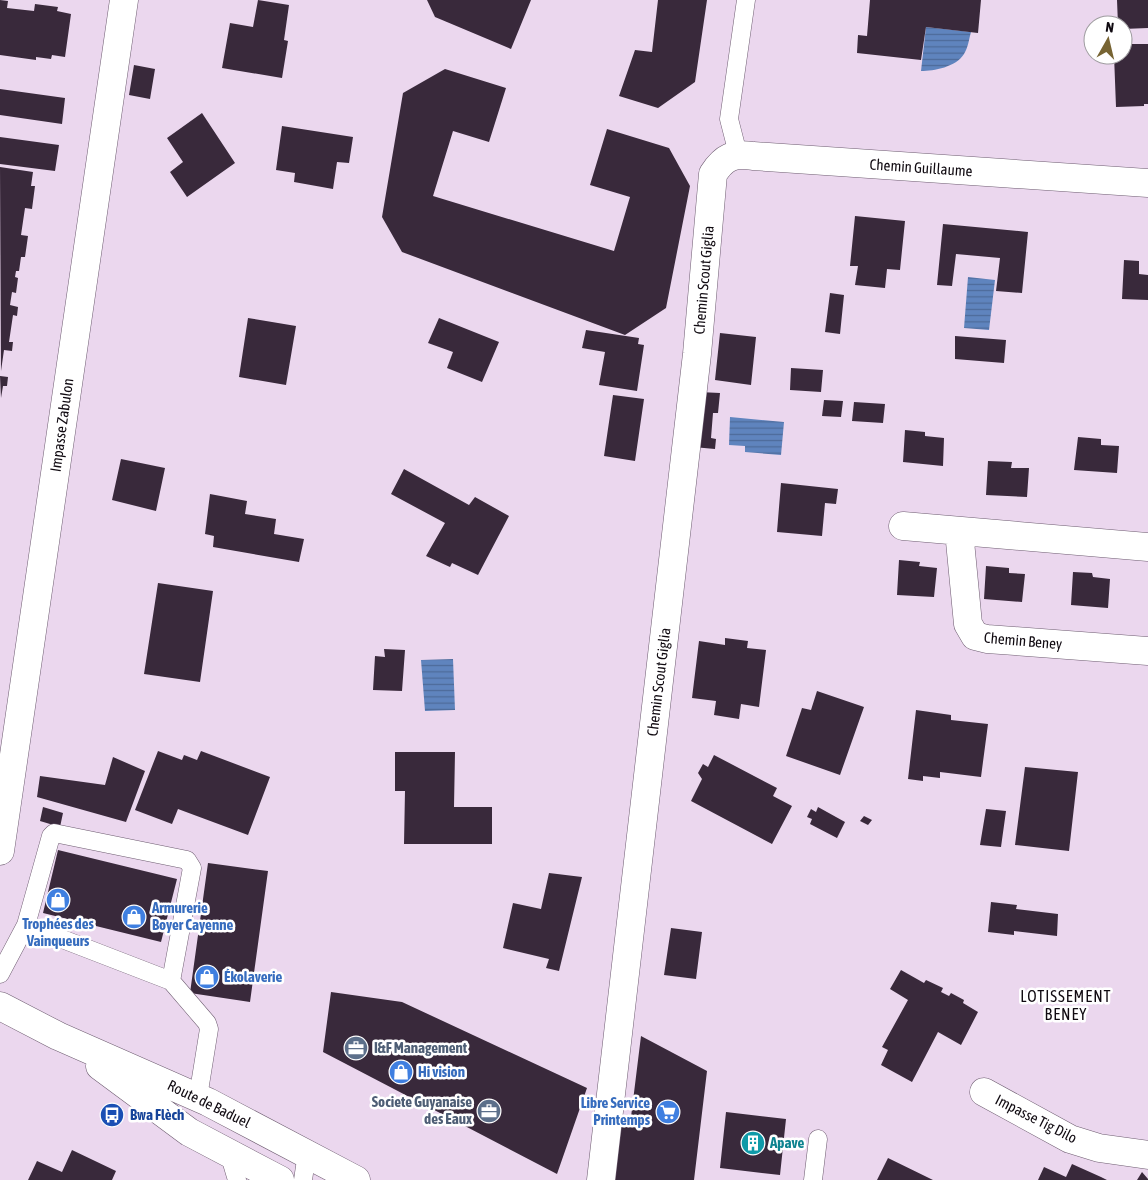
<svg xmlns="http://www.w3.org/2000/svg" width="1148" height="1180" font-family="'Asap Condensed',sans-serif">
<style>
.water{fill:url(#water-rules)}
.building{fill:#39293b}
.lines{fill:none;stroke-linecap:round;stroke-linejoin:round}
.lane-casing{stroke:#6e5d71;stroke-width:19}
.street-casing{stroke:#6e5d71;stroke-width:29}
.secondary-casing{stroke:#6e5d71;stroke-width:29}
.lane{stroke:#fff;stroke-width:18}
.street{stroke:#fff;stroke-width:28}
.secondary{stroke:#fff;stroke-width:28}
.labels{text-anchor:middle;stroke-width:5;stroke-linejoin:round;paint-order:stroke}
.street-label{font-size:15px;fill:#100a11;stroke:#fff}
.shop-label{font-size:15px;font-weight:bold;fill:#366cbe;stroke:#fff;text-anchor:start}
.service-label{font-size:15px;font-weight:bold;fill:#4e5e75;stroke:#fff;text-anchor:start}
.transit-label{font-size:15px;font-weight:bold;fill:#164399;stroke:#fff;text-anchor:start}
.culture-label{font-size:15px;font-weight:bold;fill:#0d838f;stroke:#fff;text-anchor:start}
.neighbourhood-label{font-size:16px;letter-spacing:1px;fill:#100a11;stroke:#fff}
</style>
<defs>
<pattern id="water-rules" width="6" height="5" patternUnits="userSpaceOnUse" patternTransform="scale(1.25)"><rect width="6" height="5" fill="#5f84be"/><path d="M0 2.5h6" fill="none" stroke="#4d6a99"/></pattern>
</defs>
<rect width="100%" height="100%" fill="#ebd7ee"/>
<path class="water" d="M 926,27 L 971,32 C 969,39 968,48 964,54 C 956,67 934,71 921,71 Z
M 968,277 L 995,280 L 989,330 L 964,328 Z
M 730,417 L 784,422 L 781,455 L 745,452 L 745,446 L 729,445 Z
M 453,659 L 455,710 L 425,711 L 421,660 Z"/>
<path class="building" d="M 0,0 L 8,1 L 7,8 L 34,11 L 35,4 L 58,7 L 57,11 L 71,14 L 65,57 L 52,55 L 51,59 L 36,57 L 36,60 L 0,55 Z
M 258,0 L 289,5 L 284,40 L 288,41 L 282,78 L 222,68 L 230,23 L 253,27 Z
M 427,0 L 531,0 L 511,49 L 435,17 Z
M 658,0 L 707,0 L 695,82 L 658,108 L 619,96 L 635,50 L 652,52 Z
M 870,0 L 981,0 L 978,33 L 926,27 L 921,60 L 857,53 L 858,35 L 867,36 Z
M 1117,0 L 1148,0 L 1148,28 L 1123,29 L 1123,25 L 1118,25 Z
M 1123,44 L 1148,44 L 1148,104 L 1144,104 L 1144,106 L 1116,107 L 1114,55 L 1123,55 Z
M 134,65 L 155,69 L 150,99 L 129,95 Z
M 445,69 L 506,88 L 489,142 L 453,131 L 433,196 L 614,251 L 630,197 L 590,185 L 607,129 L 669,148 L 690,186 L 666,308 L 625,335 L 402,252 L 382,217 L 403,93 Z
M 0,89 L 65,98 L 62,124 L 0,115 Z
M 202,113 L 235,163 L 187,197 L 170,172 L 183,162 L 167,138 Z
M 282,126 L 353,137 L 349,163 L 337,162 L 333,189 L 294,182 L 295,173 L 276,170 Z
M 0,137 L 59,145 L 55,171 L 0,164 Z
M 0,167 L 33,172 L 31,186 L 35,186 L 32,209 L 25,208 L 21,235 L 28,236 L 25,257 L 21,257 L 19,271 L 16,271 L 15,277 L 18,278 L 16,293 L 12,292 L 10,305 L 18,307 L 17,316 L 13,315 L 9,342 L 13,342 L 12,351 L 4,350 L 1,371 Z
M 855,216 L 905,221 L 900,270 L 887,269 L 885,288 L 855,285 L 858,266 L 850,266 Z
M 943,224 L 1028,232 L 1022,293 L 996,291 L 1000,258 L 956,254 L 952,286 L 937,285 Z
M 1124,260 L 1139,261 L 1139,274 L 1148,275 L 1148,300 L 1122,299 Z
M 830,293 L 844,295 L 840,334 L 825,332 Z
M 248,318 L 296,326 L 286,385 L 239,377 Z
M 439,318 L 499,342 L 482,382 L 447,368 L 453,352 L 428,343 Z
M 586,330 L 639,338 L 638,344 L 644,345 L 637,391 L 599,385 L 605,352 L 582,348 Z
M 720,333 L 756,337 L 751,385 L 715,380 Z
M 955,336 L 1006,340 L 1004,363 L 955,359 Z
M 791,368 L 823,370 L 821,392 L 790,390 Z
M 0,376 L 8,377 L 7,386 L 3,386 L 1,398 Z
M 699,392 L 720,393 L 718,413 L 713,413 L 711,438 L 716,439 L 715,449 L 693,447 Z
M 613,395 L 644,399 L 635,461 L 604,456 Z
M 824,400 L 843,401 L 841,417 L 822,416 Z
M 854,402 L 885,404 L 883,423 L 852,421 Z
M 905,430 L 925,432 L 925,436 L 944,438 L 943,466 L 903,462 Z
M 1078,437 L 1101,439 L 1101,445 L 1119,446 L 1117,473 L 1074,470 Z
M 121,459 L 165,468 L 156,511 L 112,500 Z
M 988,461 L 1012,462 L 1011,468 L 1029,468 L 1027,497 L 986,495 Z
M 404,469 L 469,505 L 475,497 L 509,516 L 478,575 L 452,563 L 450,567 L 426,556 L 445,523 L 391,494 Z
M 781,483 L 838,489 L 836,504 L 825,503 L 822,536 L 777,532 Z
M 210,494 L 247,501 L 245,514 L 276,519 L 274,534 L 304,539 L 299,562 L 213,547 L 214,536 L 205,534 Z
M 899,560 L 920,562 L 919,566 L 937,568 L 934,597 L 897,595 Z
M 986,566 L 1009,568 L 1009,573 L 1025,574 L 1022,602 L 984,599 Z
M 1073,572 L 1092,573 L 1093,577 L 1110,579 L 1108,608 L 1071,605 Z
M 158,583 L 213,591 L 200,682 L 144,674 Z
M 725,638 L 748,641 L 747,648 L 766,650 L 759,707 L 741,704 L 739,719 L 714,715 L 716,701 L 692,698 L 699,641 L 725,645 Z
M 384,649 L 405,650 L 402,691 L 373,690 L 375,656 L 385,657 Z
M 817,691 L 864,707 L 840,775 L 786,756 L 802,708 L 811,710 Z
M 916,710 L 951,715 L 951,720 L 988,724 L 981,777 L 940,772 L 940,778 L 923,776 L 923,781 L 908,779 Z
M 158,751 L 182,760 L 184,755 L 197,760 L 201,751 L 270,777 L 248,835 L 178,809 L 172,824 L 135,810 Z
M 395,752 L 455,752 L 454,807 L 492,807 L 492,844 L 404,844 L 405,791 L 395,791 Z
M 714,755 L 777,788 L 773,796 L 792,806 L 772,844 L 691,801 L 702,779 L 698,773 L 703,764 L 708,767 Z
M 113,757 L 145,771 L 126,822 L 37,797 L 40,776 L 105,785 Z
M 1025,767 L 1078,772 L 1069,851 L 1015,845 Z
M 43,807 L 63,813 L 60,827 L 40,821 Z
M 818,807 L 845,822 L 837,838 L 810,824 L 812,819 L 807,817 L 811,809 L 816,812 Z
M 986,809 L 1006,811 L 1001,847 L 980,845 Z
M 864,816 L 872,820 L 868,825 L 860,821 Z
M 58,850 L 177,879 L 161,942 L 43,913 Z
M 208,863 L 268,871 L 250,1002 L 190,993 Z
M 549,873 L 582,877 L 559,971 L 546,968 L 549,959 L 503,948 L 513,903 L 541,909 Z
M 991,902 L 1017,905 L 1016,909 L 1058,914 L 1057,936 L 1014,931 L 1014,935 L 988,932 Z
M 671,928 L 702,932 L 696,979 L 664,975 Z
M 901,970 L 924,983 L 926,980 L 943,988 L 941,992 L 949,996 L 951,993 L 964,1000 L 963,1003 L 978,1012 L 961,1045 L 938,1032 L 912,1082 L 881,1065 L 888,1050 L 882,1047 L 908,1000 L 890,989 Z
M 331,992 L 402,1002 L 587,1088 L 557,1174 L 323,1052 Z
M 641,1036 L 707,1071 L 694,1180 L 605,1180 L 613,1115 L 631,1117 Z
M 726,1112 L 786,1119 L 780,1175 L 720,1168 Z
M 72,1150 L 116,1171 L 112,1180 L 28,1180 L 37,1161 L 62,1172 Z
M 888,1158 L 933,1180 L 877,1180 Z
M 1072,1164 L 1101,1177 L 1107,1180 L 1038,1180 L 1044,1167 L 1066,1177 Z
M 1142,1172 L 1148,1179 L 1148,1180 L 1137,1180 Z"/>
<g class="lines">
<g class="lane-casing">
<path id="lane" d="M 738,154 L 729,119 L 746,0
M 26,925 L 51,836 L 54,833 L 187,860 L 192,868 L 171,981
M 0,974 L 26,925 L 171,981 L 207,1023 L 209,1029 L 198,1097
M 229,1153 L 237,1180
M 303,1180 L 307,1153
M 813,1180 L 818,1139"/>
</g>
<g class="street-casing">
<path id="street" d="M 903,526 L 1148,547
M 959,531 L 968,624 L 975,636 L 987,639 L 1148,651
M 0,851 L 124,0
M 984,1092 L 1070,1139 L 1099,1148 L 1148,1155
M 601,1180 L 697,354 L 713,174 C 724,157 733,153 753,156 L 1148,183"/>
</g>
<g class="secondary-casing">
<path id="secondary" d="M 0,1006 L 58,1036 L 208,1102 L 356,1180
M 100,1066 L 189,1132 L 280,1180"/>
</g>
<use href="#lane" class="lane"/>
<use href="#street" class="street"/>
<use href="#secondary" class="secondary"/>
</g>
<defs>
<g id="shop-disc" transform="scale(1.25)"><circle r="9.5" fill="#3f7fe0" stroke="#fff"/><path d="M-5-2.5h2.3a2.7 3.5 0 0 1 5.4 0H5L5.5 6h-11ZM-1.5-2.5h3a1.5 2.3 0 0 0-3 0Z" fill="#fff"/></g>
<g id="office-disc" transform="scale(1.25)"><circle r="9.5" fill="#5c6f8a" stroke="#fff"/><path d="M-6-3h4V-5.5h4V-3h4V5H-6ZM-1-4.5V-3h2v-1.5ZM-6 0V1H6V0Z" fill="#fff"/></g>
<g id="supermarket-disc" transform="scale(1.25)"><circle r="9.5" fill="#3f7fe0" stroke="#fff"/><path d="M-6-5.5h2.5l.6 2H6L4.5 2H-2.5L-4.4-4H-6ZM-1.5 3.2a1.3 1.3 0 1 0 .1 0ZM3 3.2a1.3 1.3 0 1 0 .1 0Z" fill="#fff"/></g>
<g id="bus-disc" transform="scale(1.25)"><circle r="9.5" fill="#1a4fb4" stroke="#fff"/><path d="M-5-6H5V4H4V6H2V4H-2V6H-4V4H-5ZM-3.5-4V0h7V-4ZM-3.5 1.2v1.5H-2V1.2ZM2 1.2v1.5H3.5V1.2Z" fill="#fff"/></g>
<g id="building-disc" transform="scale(1.25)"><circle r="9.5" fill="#0f9aa8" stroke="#fff"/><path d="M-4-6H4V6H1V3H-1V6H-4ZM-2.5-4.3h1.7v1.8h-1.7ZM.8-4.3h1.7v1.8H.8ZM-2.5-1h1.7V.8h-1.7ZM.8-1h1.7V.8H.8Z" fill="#fff"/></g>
</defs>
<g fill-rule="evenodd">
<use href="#shop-disc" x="58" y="900"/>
<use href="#shop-disc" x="134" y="917"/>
<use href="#shop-disc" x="207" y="977"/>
<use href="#office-disc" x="356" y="1048"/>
<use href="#shop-disc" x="401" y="1072"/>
<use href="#office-disc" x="489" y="1111"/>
<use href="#supermarket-disc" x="668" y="1112"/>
<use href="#bus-disc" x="112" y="1115"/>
<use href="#building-disc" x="753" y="1143"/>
</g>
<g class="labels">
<g class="street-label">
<text transform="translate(921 168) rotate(4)" y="5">Chemin Guillaume</text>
<text transform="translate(704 280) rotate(-85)" y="5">Chemin Scout Giglia</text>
<text transform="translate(62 425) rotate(-82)" y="5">Impasse Zabulon</text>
<text transform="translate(1023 641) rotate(5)" y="5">Chemin Beney</text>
<text transform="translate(659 682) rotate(-83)" y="5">Chemin Scout Giglia</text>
<text transform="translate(209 1104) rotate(26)" y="5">Route de Baduel</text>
<text transform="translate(1036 1119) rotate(27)" y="5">Impasse Tig Dilo</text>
</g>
<g class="shop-label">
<text x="152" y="913">Armurerie<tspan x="152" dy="17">Boyer Cayenne</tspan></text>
<text x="58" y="929" text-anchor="middle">Trophées des<tspan x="58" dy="17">Vainqueurs</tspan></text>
<text x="224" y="982">Ékolaverie</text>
<text x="418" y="1077">Hi vision</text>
<text x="650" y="1108" text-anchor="end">Libre Service<tspan x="650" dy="17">Printemps</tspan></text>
</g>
<g class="service-label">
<text x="374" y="1053">I&amp;F Management</text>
<text x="472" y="1107" text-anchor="end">Societe Guyanaise<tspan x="472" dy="17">des Eaux</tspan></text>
</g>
<g class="transit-label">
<text x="130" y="1120">Bwa Flèch</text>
</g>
<g class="culture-label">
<text x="770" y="1148">Apave</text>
</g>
<g class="neighbourhood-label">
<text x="1066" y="1002">LOTISSEMENT<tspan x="1066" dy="18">BENEY</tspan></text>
</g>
</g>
<g transform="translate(1108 40) rotate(8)"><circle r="24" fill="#ffffff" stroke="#9f9da0"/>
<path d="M0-4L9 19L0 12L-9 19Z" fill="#776433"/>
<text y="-8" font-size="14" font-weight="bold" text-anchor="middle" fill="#100a11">N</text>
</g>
</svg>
